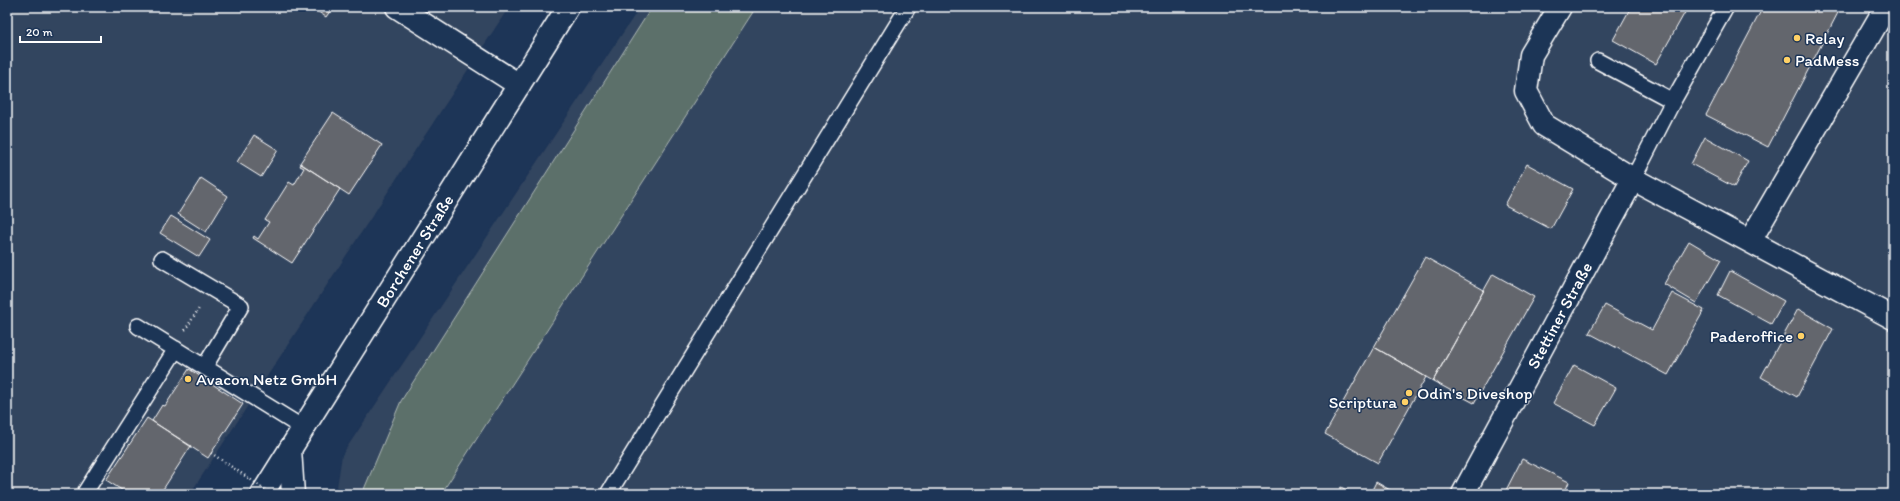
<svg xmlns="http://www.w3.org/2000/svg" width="1900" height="501" font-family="Itim,sans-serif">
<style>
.built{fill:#32445e}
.green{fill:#5c706b;stroke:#aeb8b5}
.building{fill:#64666d;stroke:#fff}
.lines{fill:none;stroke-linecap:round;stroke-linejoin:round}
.service-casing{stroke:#fff;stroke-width:18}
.minor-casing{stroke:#fff;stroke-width:25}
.secondary-casing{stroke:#fff;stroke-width:25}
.trunk-casing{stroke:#fff;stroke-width:25}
.path{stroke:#fff;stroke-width:2.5;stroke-dasharray:1 3;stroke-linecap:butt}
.service{stroke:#1d3557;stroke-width:15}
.minor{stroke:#1d3557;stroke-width:22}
.secondary{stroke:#1d3557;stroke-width:22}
.trunk{stroke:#1d3557;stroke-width:22}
.path-bridge{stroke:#fff;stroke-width:2.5;stroke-dasharray:1 3;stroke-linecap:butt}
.poi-dot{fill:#ffd166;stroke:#1d3557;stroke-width:1.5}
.labels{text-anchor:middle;stroke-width:3;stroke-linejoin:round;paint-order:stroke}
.poi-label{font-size:17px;fill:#fff;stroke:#1d3557;text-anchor:start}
.street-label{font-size:17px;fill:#fff;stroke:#1d3557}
</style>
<rect width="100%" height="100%" fill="#1d3557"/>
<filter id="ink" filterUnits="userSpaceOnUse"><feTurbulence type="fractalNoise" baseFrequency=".025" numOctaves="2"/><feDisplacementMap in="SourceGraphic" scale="8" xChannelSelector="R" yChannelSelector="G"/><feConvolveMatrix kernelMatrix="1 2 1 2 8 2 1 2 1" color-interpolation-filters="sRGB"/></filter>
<g filter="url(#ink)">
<path class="built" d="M 7,7 L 509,7 L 190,494 L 7,494 Z
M 640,7 L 1893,7 L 1893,494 L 336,494 L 342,455 Z"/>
<path class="green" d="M 652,7 L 745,7 L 753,12 L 441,494 L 362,494 L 401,401 Z"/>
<path class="building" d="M 311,7 L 333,7 L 326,17 Z
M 1631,7 L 1688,7 L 1656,64 L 1613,40 Z
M 1763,7 L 1841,7 L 1768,147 L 1706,115 Z
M 333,113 L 382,145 L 349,195 L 300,163 Z
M 254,135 L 278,150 L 261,177 L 237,162 Z
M 1705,137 L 1748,161 L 1734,187 L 1691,164 Z
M 301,164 L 340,189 L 292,263 L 253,238 L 254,236 L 258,239 L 269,222 L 265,220 L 289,182 L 294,185 L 304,168 L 300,166 Z
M 1527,164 L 1573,189 L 1551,229 L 1505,205 Z
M 201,178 L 228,196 L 206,232 L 178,214 Z
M 171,216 L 210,240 L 199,257 L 160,233 Z
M 1689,241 L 1721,260 L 1696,303 L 1664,284 Z
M 1425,257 L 1484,290 L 1433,381 L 1374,347 Z
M 1730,271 L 1784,301 L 1771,324 L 1718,295 Z
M 1493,274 L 1534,297 L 1474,403 L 1433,381 Z
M 1672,293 L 1704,310 L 1668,375 L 1589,333 L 1605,305 L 1652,330 Z
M 1798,309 L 1833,329 L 1797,397 L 1761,377 Z
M 1374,347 L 1426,377 L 1378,463 L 1325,434 Z
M 1574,365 L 1616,388 L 1595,425 L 1553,403 Z
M 189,369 L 243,404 L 208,458 L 152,421 L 162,405 L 165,406 Z
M 147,418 L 191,446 L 160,494 L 128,494 L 106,480 Z
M 1522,459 L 1569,482 L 1564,494 L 1504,494 Z
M 1376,482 L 1397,494 L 1370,494 Z
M 1341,487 L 1354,494 L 1337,494 Z"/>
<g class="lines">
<g class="service-casing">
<path id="service" d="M 1598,61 L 1673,101
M 1633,179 L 1673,101 L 1726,7
M 162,259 L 241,306 L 205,366
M 138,326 L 303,428
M 84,494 L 176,349
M 608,494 L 908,7"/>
</g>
<g class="minor-casing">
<g id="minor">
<path d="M 397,7 L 519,85"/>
<path d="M 1560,7 L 1531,55 L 1526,91 L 1544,125 L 1633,179 L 1893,318"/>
<path d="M 1750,241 L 1886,7"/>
<path id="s1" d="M 1463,494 L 1633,179"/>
</g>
</g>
<g class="secondary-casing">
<g id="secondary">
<path id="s2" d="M 262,494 L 568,7"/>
</g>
</g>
<g class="trunk-casing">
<path id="trunk" d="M 290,449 L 293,494"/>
</g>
<path class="path" d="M 185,330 L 200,307"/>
<use href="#service" class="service"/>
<use href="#minor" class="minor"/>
<use href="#secondary" class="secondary"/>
<use href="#trunk" class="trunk"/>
<path class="path-bridge" d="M 211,453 L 272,494"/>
</g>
</g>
<g class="poi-dot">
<circle cx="1797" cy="38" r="4"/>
<circle cx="1787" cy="60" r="4"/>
<circle cx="1801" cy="336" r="4"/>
<circle cx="188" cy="379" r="4"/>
<circle cx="1409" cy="393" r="4"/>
<circle cx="1405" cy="402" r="4"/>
</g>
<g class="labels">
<g class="poi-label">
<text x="1805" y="44">Relay</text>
<text x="1795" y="66">PadMess</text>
<text x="1793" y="342" text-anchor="end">Paderoffice</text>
<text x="196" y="385">Avacon Netz GmbH</text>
<text x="1417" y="399">Odin's Diveshop</text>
<text x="1397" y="408" text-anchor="end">Scriptura</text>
</g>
<g class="street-label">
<text dy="6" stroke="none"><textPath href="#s2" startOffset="287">Borchener Straße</textPath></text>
<text dy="6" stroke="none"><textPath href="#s1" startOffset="203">Stettiner Straße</textPath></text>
</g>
</g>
<rect width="1900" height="501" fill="none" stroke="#1d3557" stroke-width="24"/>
<rect x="12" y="12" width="1876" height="477" fill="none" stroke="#fff" stroke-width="1.5" filter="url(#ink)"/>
<path d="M20 36v6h81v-6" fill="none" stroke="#ffffff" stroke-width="2"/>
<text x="26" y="36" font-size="12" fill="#ffffff" stroke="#1d3557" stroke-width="3" paint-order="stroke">20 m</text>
</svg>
